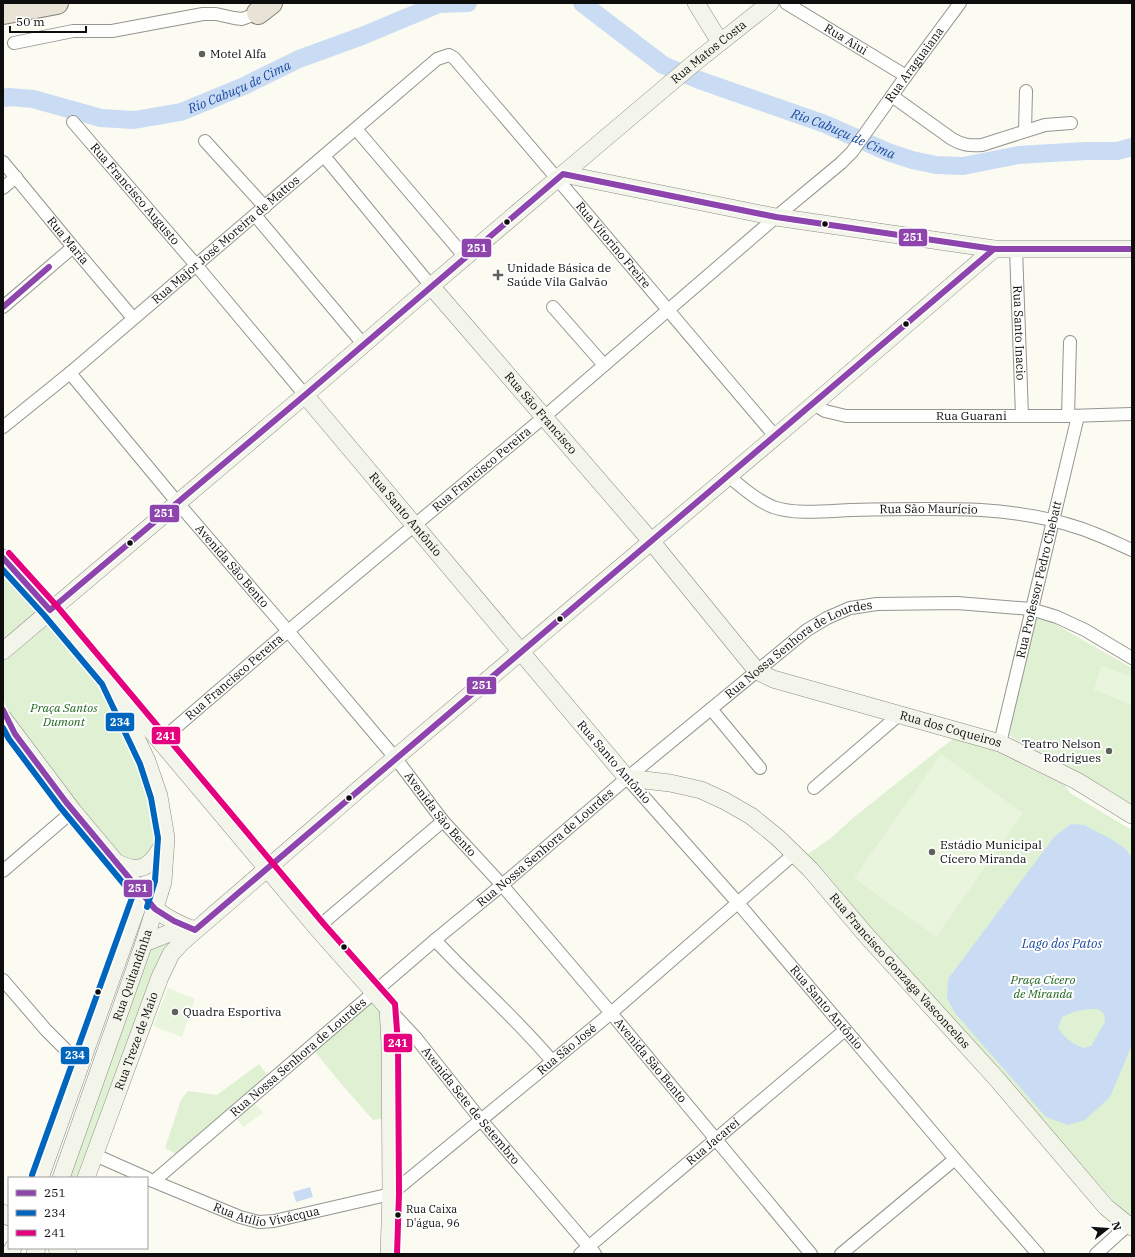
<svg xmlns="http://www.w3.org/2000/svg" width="1135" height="1257" font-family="'IBM Plex Serif',serif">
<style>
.green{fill:#dff1d2}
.pitch{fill:#e9f5dc}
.water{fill:#c9dcf4;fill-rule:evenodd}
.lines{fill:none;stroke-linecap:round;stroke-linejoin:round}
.river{stroke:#c9dcf4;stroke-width:18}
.street-casing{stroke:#949490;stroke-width:14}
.secondary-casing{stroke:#8b8b87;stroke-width:18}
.highway-casing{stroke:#81817d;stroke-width:24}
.street{stroke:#fefefd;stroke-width:12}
.secondary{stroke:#f4f5ea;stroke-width:17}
.highway{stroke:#e9e3d5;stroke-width:22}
.bus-1-casing{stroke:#fff;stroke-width:9}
.bus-2-casing{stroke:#fff;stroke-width:9}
.bus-3-casing{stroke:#fff;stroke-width:9}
.bus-1{stroke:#8e44ad;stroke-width:6}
.bus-2{stroke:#0065bd;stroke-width:6}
.bus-3{stroke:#e5007d;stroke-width:6}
.poi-dot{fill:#60605d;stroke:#fff;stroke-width:1.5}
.bus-dot{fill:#0d0d0d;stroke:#fff;stroke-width:1.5}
.labels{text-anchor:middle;stroke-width:4;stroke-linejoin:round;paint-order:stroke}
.bus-label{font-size:11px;fill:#0d0d0d;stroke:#fff;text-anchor:start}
.street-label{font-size:12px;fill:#0d0d0d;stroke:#fff}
.poi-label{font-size:12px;fill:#0d0d0d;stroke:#fff;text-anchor:start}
.park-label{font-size:12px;font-style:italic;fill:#1f651e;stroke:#fff}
.water-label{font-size:13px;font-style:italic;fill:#18489e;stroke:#fff}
.line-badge{stroke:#fff;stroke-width:1.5}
.badge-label{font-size:11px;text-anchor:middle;font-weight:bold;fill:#fff}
</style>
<rect width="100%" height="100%" fill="#fbfbf2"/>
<path class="green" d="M 3,564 L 59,630 L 109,694 L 144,771 L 158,823 L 156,845 L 145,862 L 122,858 L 106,845 L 8,713 L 3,698 Z
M 1037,614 L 1132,668 L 1132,805 L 1111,791 L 1008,735 Z
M 956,737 C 985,746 1056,765 1070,793 L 1132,830 L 1132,1218 L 1128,1217 L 1002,1075 L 930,993 L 902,965 L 867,926 L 840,890 L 808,854 L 831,838 L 853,818 L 941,748 Z
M 174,934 L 84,1178 L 63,1178 L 145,944 Z
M 371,998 L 386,1014 L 387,1118 L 373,1120 L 343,1086 L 312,1048 Z
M 259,1064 L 270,1079 L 180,1156 L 165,1148 L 181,1100 L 188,1091 L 217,1095 Z"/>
<path class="pitch" d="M 1101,666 L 1132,677 L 1132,705 L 1094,690 Z
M 941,754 L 1023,813 L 936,937 L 854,878 Z
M 168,988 L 195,999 L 182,1037 L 153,1026 Z
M 254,1102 L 263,1113 L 243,1127 L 235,1116 Z"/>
<path class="water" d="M 1071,824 L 1084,825 L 1111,839 L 1126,849 L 1132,858 L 1132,1045 L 1110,1097 L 1085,1120 L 1068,1125 L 1046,1117 L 955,1013 L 947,998 L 948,979 L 1054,837 ZM 1089,1009 L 1098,1009 L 1104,1014 L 1105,1022 L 1091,1046 L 1084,1048 C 1072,1044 1065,1038 1058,1028 L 1062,1017 L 1076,1011 Z
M 310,1187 L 313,1197 L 296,1202 L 293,1192 Z"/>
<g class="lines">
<g class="river">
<path id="s1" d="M 582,3 L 663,65 L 699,80 L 825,124 L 888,152 L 912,160 L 936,165 L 963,166 L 1018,155 L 1086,151 L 1117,151 L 1132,147"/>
<path id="s2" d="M 3,98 L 9,97 L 33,99 L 101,118 L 134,120 L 181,112 L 244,86 L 299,59 L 362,36 L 439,4 L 468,3"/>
</g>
<g class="street-casing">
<g id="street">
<path id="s3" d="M 786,3 L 906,76"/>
<path d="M 14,43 L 73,31 L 112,31 L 203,14 L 216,14 L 234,18 L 242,19 L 258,13"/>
<path d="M 892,96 L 952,139 C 962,145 970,146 982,145 L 1045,125 L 1071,123"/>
<path id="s4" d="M 73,122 L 196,265 L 305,395"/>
<path d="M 356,129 L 465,257"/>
<path d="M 1025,131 L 1026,91"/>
<path d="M 205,141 L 265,207"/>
<path d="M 324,156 L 431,286"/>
<path id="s5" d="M 3,162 L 73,247 L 133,318"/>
<path d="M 3,188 L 16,177"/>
<path d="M 255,215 L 363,344"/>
<path id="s6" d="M 1016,249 L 1022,416"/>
<path d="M 3,307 L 73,247"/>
<path d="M 553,307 L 604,365"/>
<path id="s7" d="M 70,373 L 177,502 L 288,631 L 397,760 L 443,821 L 502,885 L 611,1013 L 811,1254"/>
<path id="s8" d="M 814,404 L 825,411 L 846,416 L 1068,416 L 1132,414"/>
<path d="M 1068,416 L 1070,342"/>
<path id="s9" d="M 3,427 L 70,373 L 437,59 L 449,55 L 454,58 L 460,65 C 566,188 670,313 775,436"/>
<path id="s10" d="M 728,476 C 743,488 756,500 773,507 C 796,515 827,511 851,510 C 894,509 938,508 981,510 C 1013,512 1046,517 1076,527 C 1096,533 1114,542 1132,550"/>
<path d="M 711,709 L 760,768"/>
<path id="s11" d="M 160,741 L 288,631 L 544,417 L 776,217 L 841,163 L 852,152 L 906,76 L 960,3"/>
<path id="s12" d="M 1000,743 L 1078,416"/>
<path id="s13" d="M 627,778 L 738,903 L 955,1159 L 1038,1254"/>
<path d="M 814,788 L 900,714"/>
<path d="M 3,871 L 73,811"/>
<path d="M 317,928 L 443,821"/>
<path d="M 435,940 C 473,981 516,1018 552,1061"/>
<path d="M 3,980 L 46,1030 L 66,1050 L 81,1062"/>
<path id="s14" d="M 388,1008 L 416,1038 L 481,1120 L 595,1254"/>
<path d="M 390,1044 L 403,1039 L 416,1038"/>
<path d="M 95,1155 L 147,1178"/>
<path id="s15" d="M 148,1179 L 240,1217 L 259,1222 L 274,1221 L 391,1194 L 611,1013 L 794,854"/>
<path id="s16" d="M 154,1181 L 435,940 L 502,885 L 627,778 L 807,630 L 827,618 L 850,608 L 877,604 L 957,603 L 1031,609 L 1057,617 L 1085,630 L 1132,658"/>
<path id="s17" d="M 580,1254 L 845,1030"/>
<path d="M 841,1254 L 955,1159"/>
<path d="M 1096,1254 L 1128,1225"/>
</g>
</g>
<g class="secondary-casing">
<g id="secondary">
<path d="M 696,3 L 720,42"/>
<path id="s18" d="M 563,174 L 693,64 L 770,3"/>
<path id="s19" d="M 431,286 L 651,541 L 757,671 L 773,679 L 1000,743 L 1077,781 L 1132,815"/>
<path id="s20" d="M 305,395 L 627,778 L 670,783 L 701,790 L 725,801 L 751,816 L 777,837 L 810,869 L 866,935 L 996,1078 L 1106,1207 L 1128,1225 L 1132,1227"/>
<path d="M 3,558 L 50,610 L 317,928 L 388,1008 L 390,1044 L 391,1194 L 389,1254"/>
<path d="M 3,651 L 305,395 L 431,286 L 563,174 L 776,217 L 994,249 L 1132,249"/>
<path d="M 3,718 L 73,811 L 155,909 C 168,919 179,925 195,930"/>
<path d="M 117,863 C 122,865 127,867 132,868 C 150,871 158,853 165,841"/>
<path d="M 144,943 L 185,927"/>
<path d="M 40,1178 L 142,893"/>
<path id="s21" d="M 61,1178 L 144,943 L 163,882 L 166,838 L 159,796 L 147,761 L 119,701"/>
<path id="s22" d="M 86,1178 L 160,977 L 171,954 L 181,943 L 395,758 L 814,404 L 994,249"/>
<path d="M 3,1213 L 9,1217"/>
<path d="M 57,1248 L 68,1254"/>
<path d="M 10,1254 L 13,1248"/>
<path d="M 35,1254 L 37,1248"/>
</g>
</g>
<g class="highway-casing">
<path id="highway" d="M 3,13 L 57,3
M 258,13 L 271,3"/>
</g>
<use href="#street" class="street"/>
<use href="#secondary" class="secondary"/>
<use href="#highway" class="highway"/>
<g class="bus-1-casing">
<path id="bus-1" d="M 3,307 L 49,267
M 3,558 L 50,610 L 305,395 L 563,174 L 776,217 L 994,249 L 1132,249
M 3,710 L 15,734 L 66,802 L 155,909 L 174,921 L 195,930 C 460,702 729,477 994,249"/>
</g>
<g class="bus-2-casing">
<path id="bus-2" d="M 3,570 L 44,615 L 102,684 L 140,764 L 151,798 L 158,838 L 155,881 L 147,907
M 3,728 L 9,739 L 60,807 L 133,895 L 32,1175"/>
</g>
<g class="bus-3-casing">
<path id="bus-3" d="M 9,553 L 56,605 L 323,923 L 395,1004 L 398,1044 L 399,1194 L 397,1254"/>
</g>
<use href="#bus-1" class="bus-1"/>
<use href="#bus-2" class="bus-2"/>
<use href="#bus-3" class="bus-3"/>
</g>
<g class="poi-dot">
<circle cx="202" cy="54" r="4"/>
<path d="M496 269h4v4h4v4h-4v4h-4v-4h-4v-4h4z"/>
<circle cx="1109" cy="751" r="4"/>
<circle cx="932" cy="852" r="4"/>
<circle cx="175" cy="1012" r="4"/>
</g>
<g class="bus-dot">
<circle cx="507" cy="222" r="3.5"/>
<circle cx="825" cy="224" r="3.5"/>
<circle cx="906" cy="324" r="3.5"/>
<circle cx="130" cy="543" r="3.5"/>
<circle cx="560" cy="619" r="3.5"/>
<circle cx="349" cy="798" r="3.5"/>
<circle cx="344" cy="947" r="3.5"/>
<circle cx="98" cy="992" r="3.5"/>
<circle cx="398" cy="1215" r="3.5"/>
</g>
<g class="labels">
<g class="bus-label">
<text x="406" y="1213">Rua Caixa<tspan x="406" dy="14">D'água, 96</tspan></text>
</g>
<g class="street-label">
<text dy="4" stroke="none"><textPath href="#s3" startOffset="70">Rua Aiui</textPath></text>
<text dy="4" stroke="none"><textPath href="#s18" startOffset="190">Rua Matos Costa</textPath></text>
<text dy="4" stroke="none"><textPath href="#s11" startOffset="1016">Rua Araguaiana</textPath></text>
<text dy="4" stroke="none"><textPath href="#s4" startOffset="95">Rua Francisco Augusto</textPath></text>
<text dy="4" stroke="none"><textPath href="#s5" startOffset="102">Rua Maria</textPath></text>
<text dy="4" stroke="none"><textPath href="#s9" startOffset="291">Rua Major José Moreira de Mattos</textPath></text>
<text dy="4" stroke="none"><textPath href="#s9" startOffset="833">Rua Vitorino Freire</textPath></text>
<text dy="4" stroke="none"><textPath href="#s6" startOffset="84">Rua Santo Inacio</textPath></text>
<text dy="4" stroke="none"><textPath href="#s19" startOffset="168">Rua São Francisco</textPath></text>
<text dy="4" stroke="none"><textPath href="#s8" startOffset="160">Rua Guarani</textPath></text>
<text dy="4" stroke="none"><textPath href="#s11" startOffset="421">Rua Francisco Pereira</textPath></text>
<text dy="4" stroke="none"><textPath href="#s10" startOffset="211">Rua São Maurício</textPath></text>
<text dy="4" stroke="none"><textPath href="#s20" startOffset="156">Rua Santo Antônio</textPath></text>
<text dy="4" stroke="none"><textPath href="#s7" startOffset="252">Avenida São Bento</textPath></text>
<text dy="4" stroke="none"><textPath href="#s12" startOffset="168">Rua Professor Pedro Chebatt</textPath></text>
<text dy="4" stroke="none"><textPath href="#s16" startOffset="838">Rua Nossa Senhora de Lourdes</textPath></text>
<text dy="4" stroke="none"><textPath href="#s11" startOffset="98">Rua Francisco Pereira</textPath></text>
<text dy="4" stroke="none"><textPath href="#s19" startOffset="707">Rua dos Coqueiros</textPath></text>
<text transform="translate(614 762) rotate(49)" y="4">Rua Santo Antônio</text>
<text dy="4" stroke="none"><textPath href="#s7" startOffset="576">Avenida São Bento</textPath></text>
<text dy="4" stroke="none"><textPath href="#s16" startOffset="514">Rua Nossa Senhora de Lourdes</textPath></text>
<text dy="4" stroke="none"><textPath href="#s20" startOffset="847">Rua Francisco Gonzaga Vasconcelos</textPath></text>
<text dy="4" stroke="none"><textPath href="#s21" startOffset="215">Rua Quitandinha</textPath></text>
<text dy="4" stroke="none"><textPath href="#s13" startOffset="304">Rua Santo Antônio</textPath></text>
<text dy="4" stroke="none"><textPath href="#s22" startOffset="146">Rua Treze de Maio</textPath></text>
<text dy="4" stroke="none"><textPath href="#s15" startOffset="482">Rua São José</textPath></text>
<text dy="4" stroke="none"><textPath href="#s16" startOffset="190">Rua Nossa Senhora de Lourdes</textPath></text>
<text dy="4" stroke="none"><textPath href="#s7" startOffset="900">Avenida São Bento</textPath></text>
<text dy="4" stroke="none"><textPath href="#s14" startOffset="128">Avenida Sete de Setembro</textPath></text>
<text dy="4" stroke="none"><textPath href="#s17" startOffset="174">Rua Jacareí</textPath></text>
<text dy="4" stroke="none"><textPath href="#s15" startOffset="126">Rua Atílio Vivácqua</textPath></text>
</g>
<g class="poi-label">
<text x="210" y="58">Motel Alfa</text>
<text x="507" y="272">Unidade Básica de<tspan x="507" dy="14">Saúde Vila Galvão</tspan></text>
<text x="1101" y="748" text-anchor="end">Teatro Nelson<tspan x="1101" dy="14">Rodrigues</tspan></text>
<text x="940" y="849">Estádio Municipal<tspan x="940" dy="14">Cícero Miranda</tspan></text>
<text x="183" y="1016">Quadra Esportiva</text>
</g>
<g class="park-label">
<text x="64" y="712">Praça Santos<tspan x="64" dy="14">Dumont</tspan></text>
<text x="1043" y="984">Praça Cícero<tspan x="1043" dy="14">de Miranda</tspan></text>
</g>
<g class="water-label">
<text dy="5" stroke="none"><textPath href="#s2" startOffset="245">Rio Cabuçu de Cima</textPath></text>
<text dy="5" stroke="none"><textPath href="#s1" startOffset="295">Rio Cabuçu de Cima</textPath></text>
<text x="1062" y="948">Lago dos Patos</text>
</g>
</g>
<g class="line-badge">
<rect x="898" y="228" width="30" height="19" rx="4" fill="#8e44ad"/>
<rect x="461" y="238" width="31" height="20" rx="4" fill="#8e44ad"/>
<rect x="149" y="504" width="31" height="19" rx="4" fill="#8e44ad"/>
<rect x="466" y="676" width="31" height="19" rx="4" fill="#8e44ad"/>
<rect x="105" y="712" width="30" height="20" rx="4" fill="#0065bd"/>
<rect x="151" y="726" width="30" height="19" rx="4" fill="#e5007d"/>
<rect x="123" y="879" width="30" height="19" rx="4" fill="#8e44ad"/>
<rect x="383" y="1033" width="30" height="20" rx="4" fill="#e5007d"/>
<rect x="60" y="1046" width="30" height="19" rx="4" fill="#0065bd"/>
</g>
<g class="badge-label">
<text x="913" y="241">251</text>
<text x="477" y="252">251</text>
<text x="164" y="517">251</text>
<text x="482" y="689">251</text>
<text x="120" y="726">234</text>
<text x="166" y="740">241</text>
<text x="138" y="892">251</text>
<text x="398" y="1047">241</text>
<text x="75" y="1059">234</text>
</g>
<rect width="1135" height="1257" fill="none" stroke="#0d0d0d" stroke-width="8"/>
<rect x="8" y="1177" width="140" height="72" fill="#ffffff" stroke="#9e9e9e"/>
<rect x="16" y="1190" width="20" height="6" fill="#8e44ad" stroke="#9e9e9e"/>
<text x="44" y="1197" font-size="12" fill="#0d0d0d">251</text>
<rect x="16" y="1210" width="20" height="6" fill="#0065bd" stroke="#9e9e9e"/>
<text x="44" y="1217" font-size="12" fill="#0d0d0d">234</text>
<rect x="16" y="1230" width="20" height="6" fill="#e5007d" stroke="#9e9e9e"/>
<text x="44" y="1237" font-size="12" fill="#0d0d0d">241</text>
<g transform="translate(1107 1229) rotate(73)" stroke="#ffffff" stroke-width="3" paint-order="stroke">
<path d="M0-3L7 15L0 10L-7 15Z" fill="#0d0d0d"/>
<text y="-6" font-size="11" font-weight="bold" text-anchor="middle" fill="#0d0d0d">N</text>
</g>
<path d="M10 26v6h76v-6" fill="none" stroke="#0d0d0d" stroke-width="2"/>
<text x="16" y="26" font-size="12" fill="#0d0d0d" stroke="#ffffff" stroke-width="3" paint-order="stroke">50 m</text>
</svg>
